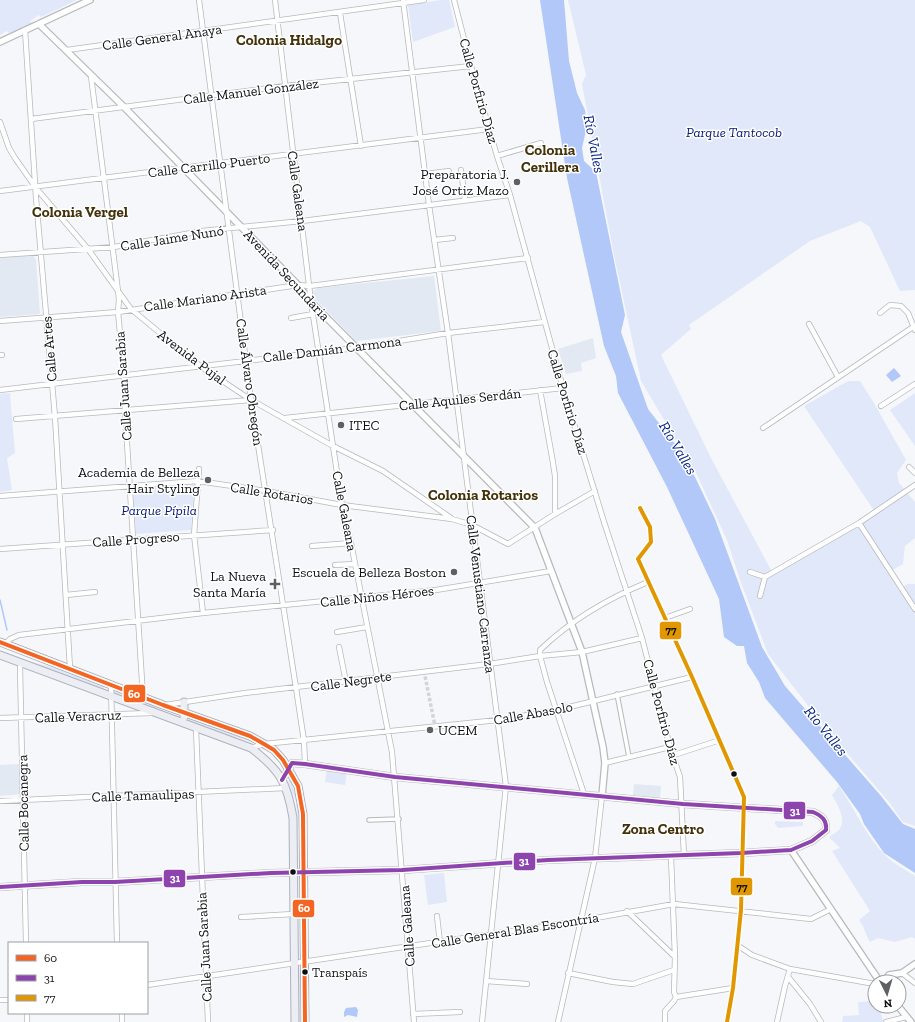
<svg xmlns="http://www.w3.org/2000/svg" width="915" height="1022" font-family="'Zilla Slab',serif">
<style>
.built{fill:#e3e9f3}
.green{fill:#e0e8f9}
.water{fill:#b2c8f8}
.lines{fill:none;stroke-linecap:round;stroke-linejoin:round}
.stream{stroke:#b2c8f8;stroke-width:1.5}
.pedestrian-tunnel{stroke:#d2d4d8;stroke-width:3.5;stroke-dasharray:3.5 2;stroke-linecap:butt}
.pedestrian-casing{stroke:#b7b9bd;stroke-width:5.5}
.minor-casing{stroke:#b7b9bd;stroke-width:6}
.tertiary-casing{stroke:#b7b9bd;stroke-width:8}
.primary-casing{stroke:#acb2bc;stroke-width:9}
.pedestrian{stroke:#fefefe;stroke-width:3.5}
.minor{stroke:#fefefe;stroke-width:4.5}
.tertiary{stroke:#fefefe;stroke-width:5.5}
.primary{stroke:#eceef3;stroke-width:7}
.bus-1-casing{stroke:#fff;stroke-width:7}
.bus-2-casing{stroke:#fff;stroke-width:7}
.bus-3-casing{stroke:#fff;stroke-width:7}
.bus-1{stroke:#f26522;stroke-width:4}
.bus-2{stroke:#8e44ad;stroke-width:4}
.bus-3{stroke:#e09702;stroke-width:4}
.poi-dot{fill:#5e6064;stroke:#fff;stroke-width:1.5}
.bus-dot{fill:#0d0f13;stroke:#fff;stroke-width:1.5}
.labels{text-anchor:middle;stroke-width:3;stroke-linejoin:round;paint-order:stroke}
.bus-label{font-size:13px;fill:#0d0f13;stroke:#fff;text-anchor:start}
.street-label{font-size:14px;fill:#0d0f13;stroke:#fff}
.park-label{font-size:14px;font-style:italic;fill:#031875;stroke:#fff}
.poi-label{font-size:14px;fill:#0d0f13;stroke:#fff;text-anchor:end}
.neighbourhood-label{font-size:15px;font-weight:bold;fill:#43320a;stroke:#fff}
.water-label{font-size:15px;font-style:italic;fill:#0b2884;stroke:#fff}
.line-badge{stroke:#fff;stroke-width:1.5}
.badge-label{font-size:11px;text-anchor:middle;font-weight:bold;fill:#fff}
.pale-badge-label{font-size:11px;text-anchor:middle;font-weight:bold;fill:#111}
</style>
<rect width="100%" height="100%" fill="#f5f7fb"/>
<path class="built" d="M 33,255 L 36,260 L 40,314 L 0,317 L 0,258 Z
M 434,276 L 441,331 L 356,341 L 313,297 L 312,293 L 317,288 Z
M 593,338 L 596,358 L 581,363 L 582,371 L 566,374 L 558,349 Z
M 19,764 L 21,794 L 0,796 L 0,765 Z
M 634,784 L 661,786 L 660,798 L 633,795 Z"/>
<path class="green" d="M 0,0 L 77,0 L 41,17 L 39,15 L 30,21 L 32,23 L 9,33 L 7,31 L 0,35 Z
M 441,0 L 449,0 L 455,27 L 413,42 L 408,5 Z
M 568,0 L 915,0 L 915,290 L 900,291 L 870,227 L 861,221 L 810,241 L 689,325 L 691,329 L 661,355 L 711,458 L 772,572 L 875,512 L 804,406 L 848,381 L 860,381 L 874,403 L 906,460 L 897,473 L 899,483 L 915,502 L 915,538 L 905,546 L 903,564 L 889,572 L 900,588 L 908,584 L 915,584 L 915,826 L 903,822 L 889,802 L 823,725 L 768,654 L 740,580 L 727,540 L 698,477 L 641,381 L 614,255 L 582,84 L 586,75 Z
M 10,393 L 15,453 L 7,458 L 12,490 L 0,492 L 0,394 Z
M 915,393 L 915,446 L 890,410 Z
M 194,485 L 191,530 L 136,534 L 133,489 Z
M 32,662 L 55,668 L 104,687 L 104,690 Z
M 114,691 L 160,708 L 154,709 L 114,693 Z
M 188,717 L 251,741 L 252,742 L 218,733 L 189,721 Z
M 327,769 L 347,771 L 345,785 L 325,782 Z
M 290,778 C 299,798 300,815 300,837 L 296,802 L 288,782 Z
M 839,786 C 855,809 866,837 886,856 C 894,864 906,870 915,876 L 915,939 L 912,937 L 895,942 L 878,938 L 870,942 C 865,934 865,927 859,920 L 870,911 L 832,851 L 840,848 L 829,837 C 832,835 838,831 839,830 C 847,819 837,804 832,795 Z
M 775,821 L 803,822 L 803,826 L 778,828 L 775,824 Z
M 444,873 L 447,902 L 428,905 L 424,875 Z
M 299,968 L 302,986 L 302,1022 L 299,1022 Z
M 875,1001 L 875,1006 L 879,1006 L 883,1022 L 842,1022 L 843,1016 L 859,1015 L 858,1002 Z"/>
<path class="water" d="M 540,0 L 564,0 L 569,61 L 577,93 L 585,110 L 587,126 L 582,148 L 584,161 L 596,172 L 625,315 L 621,332 L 648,409 L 676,445 L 695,477 L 715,519 L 762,647 L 785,686 L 881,796 L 903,824 L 915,829 L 915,873 L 884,853 L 864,824 L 860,814 L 837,782 L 765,698 L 759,682 L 747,663 L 744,646 L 737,646 L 724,637 L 719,599 L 667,487 L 618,393 L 616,376 L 604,346 L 567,178 Z
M 894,368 L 901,376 L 892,382 L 886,375 Z
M 356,1007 L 358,1010 L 357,1017 L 348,1015 L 344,1017 L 344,1012 L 346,1008 Z"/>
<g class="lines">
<path class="stream" d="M 0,600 L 7,630"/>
<path class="pedestrian-tunnel" d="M 424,671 L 435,726"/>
<g class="pedestrian-casing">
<path id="pedestrian" d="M 617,694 L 629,757
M 369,820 L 399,819"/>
</g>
<g class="minor-casing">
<path id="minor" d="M 199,0 L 251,400 L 296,688 L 304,741 L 305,764
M 275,0 L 311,302 L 342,505 L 351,543 L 392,752 L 414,1022
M 403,0 L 429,205 L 448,333 L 506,786 L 482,1022
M 454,0 L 471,66 L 497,156 L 510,195 L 563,388 L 604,522 L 642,638 L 670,747 L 680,777 L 684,856
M 340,13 L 361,146
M 25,30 L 36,198 L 55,417 L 70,668
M 67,50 L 424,0
M 91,76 L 119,299 L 118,312 L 124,376 L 125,411 L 143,697
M 31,119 L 285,86 L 471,66
M 0,122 L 9,148 L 15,158 L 36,188 L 88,249 L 131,309 L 200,366 L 251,400 L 333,446 L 383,471 L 451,518
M 497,156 L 541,143
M 461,170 L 465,200
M 426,174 L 449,171
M 0,191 L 489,129
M 434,240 L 453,238
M 0,255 L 114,247 L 202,231 L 302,221 L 510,195
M 880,313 L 890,305 L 901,306 L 908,313 L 915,330
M 291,318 L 313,314
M 0,321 L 118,312 L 298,285 L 310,286 L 528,258
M 809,324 L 838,377
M 0,355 L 2,355
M 0,390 L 356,348 L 448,333 L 544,322
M 540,390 L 552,457 L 555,476 L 555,514
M 881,406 L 915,384
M 285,418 L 563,388
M 16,419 L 251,400
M 763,428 L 913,327
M 909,467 L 915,473
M 199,469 L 194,535 L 203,613
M 0,496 L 198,481 L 266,491 L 342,505 L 452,519 L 472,525 L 508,544 L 555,514 L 595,491
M 640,508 L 650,527 L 651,542 L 638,559 L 692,677 L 744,797 L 741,910 L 733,988 L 727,1022
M 859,523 L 915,609
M 312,546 L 351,543
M 0,549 L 273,530
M 335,565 L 355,564
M 750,572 L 765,577
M 66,595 L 95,592
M 760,596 L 765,577 L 859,523 L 915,485
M 665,618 L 690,609
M 337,632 L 367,627
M 5,644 L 10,639 L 19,635 L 203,613 L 436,590 L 551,571
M 339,647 L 346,682
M 22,663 L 20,667 L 26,943
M 111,684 L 117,943
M 165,705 L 245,693 L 489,664 L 540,656 L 582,652 L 642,638
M 0,718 L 152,713
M 196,729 L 208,1022
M 251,748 L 264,744 L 498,720 L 557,710 L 692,677
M 674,755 L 720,740
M 605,763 L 670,747
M 584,794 L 547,682 L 540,656 L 540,650 C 571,620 609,598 648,582
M 0,801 L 286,788
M 627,911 L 675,957
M 437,916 L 440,943
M 241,917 L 294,914
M 737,945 L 752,955 L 790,969 L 875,984
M 568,973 L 613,982 L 633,984 L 674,970
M 902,973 L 915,983
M 789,978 L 810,1004 L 821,1022
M 486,981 L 527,984
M 147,985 L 579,921 L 674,904 L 811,919 L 831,909
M 676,997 L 733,988
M 0,1000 L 9,1000
M 27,1013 L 27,1022
M 122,1013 L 122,1022
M 413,1014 L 460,1012
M 558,1022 L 595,858 L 602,796
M 665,1022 L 665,1011 L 674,1001 L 676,997 L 674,992 L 675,957 L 671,857
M 777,1022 L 785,986 L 790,969
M 886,1022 L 906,1017"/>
</g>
<g class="tertiary-casing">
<path id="tertiary" d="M 39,24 L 125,108 L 298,285 L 311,302 L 535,528 L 582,652 L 603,747 L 605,763 L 602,796
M 0,42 L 90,0
M 791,850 L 880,982
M 0,887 L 82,882 L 115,882 L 271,873 L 402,870 L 548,860 L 741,853 L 791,850 L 812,841 L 826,830 C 827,820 822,816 813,812 L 683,804 L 395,777 L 305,764 L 292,763 L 282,780
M 884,982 L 889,975 L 902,973 L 915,964
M 898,1006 L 911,1022"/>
</g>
<g class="primary-casing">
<path id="primary" d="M 0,642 L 163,705 L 250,736 L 264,744 L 274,750 L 283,760 L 298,786 L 303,814 L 305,1022
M 0,655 L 251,748 C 280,770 287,782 293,818 L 295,1022
M 184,717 L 184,702"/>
</g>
<use href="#pedestrian" class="pedestrian"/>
<use href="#minor" class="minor"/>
<use href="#tertiary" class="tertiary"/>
<use href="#primary" class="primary"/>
<g class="bus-1-casing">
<path id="bus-1" d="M 0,642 L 163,705 L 250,736 L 264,744 L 274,750 L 283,760 L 298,786 L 303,814 L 305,1022"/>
</g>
<g class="bus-2-casing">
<path id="bus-2" d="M 0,887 L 82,882 L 115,882 L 271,873 L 402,870 L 548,860 L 741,853 L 791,850 L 812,841 L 826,830 C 827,820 822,816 813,812 L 683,804 L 395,777 L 305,764 L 292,763 L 282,780"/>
</g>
<g class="bus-3-casing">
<path id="bus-3" d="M 640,508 L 650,527 L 651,542 L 638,559 L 692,677 L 744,797 L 741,910 L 733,988 L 727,1022"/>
</g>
<use href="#bus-1" class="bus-1"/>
<use href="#bus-2" class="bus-2"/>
<use href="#bus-3" class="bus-3"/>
</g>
<g class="poi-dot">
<circle cx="517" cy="182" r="4"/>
<circle cx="341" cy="425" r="4"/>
<circle cx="208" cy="480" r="4"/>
<circle cx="454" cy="572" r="4"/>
<path d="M273 578h4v4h4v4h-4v4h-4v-4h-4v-4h4z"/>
<circle cx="430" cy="730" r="4"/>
</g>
<g class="bus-dot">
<circle cx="734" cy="774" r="3.5"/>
<circle cx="293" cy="872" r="3.5"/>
<circle cx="305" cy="972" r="3.5"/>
</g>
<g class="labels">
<g class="bus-label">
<text x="312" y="977">Transpaís</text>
</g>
<g class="street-label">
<text transform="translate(162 37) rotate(-8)" y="5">Calle General Anaya</text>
<text transform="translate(251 91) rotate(-7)" y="5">Calle Manuel González</text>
<text transform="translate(479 91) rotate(74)" y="5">Calle Porfirio Díaz</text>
<text transform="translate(209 165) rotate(-7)" y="5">Calle Carrillo Puerto</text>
<text transform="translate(298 191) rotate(82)" y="5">Calle Galeana</text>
<text transform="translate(172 238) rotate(-9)" y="5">Calle Jaime Nunó</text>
<text transform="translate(287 275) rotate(47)" y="5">Avenida Secundaria</text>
<text transform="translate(205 298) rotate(-8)" y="5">Calle Mariano Arista</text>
<text transform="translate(49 349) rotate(-95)" y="5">Calle Artes</text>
<text transform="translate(332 349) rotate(-7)" y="5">Calle Damián Carmona</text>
<text transform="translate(192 357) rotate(37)" y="5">Avenida Pujal</text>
<text transform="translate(250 382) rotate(82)" y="5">Calle Álvaro Obregón</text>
<text transform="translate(123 386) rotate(-94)" y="5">Calle Juan Sarabia</text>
<text transform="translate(460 399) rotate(-6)" y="5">Calle Aquiles Serdán</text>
<text transform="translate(568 402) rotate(73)" y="5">Calle Porfirio Díaz</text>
<text transform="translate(272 493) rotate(9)" y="5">Calle Rotarios</text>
<text transform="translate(345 511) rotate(79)" y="5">Calle Galeana</text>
<text transform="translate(136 539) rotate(-4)" y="5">Calle Progreso</text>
<text transform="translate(481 594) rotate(83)" y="5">Calle Venustiano Carranza</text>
<text transform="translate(377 596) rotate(-6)" y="5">Calle Niños Héroes</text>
<text transform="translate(351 681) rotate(-8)" y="5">Calle Negrete</text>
<text transform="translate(662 712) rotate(75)" y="5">Calle Porfirio Díaz</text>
<text transform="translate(533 713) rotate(-10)" y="5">Calle Abasolo</text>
<text transform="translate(78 716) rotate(-2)" y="5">Calle Veracruz</text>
<text transform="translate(143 795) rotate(-2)" y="5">Calle Tamaulipas</text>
<text transform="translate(23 803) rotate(-91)" y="5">Calle Bocanegra</text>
<text transform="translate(407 926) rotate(-94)" y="5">Calle Galeana</text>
<text transform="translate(515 930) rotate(-9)" y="5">Calle General Blas Escontría</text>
<text transform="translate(204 947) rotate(-93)" y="5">Calle Juan Sarabia</text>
</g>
<g class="park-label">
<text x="734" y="137">Parque Tantocob</text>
<text x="159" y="515">Parque Pípila</text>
</g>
<g class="poi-label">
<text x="509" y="179">Preparatoria J.<tspan x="509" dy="16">José Ortiz Mazo</tspan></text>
<text x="349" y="430" text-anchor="start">ITEC</text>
<text x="200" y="477">Academia de Belleza<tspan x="200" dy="16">Hair Styling</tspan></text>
<text x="446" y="577">Escuela de Belleza Boston</text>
<text x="266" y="581">La Nueva<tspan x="266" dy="16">Santa María</tspan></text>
<text x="438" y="735" text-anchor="start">UCEM</text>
</g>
<g class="neighbourhood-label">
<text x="289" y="45">Colonia Hidalgo</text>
<text x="550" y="155">Colonia<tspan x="550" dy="17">Cerillera</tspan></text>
<text x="80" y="217">Colonia Vergel</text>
<text x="483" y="500">Colonia Rotarios</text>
<text x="663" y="834">Zona Centro</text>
</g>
<g class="water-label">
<text transform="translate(594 144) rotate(79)" y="5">Río Valles</text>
<text transform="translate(678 448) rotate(59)" y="5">Río Valles</text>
<text transform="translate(826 731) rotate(51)" y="5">Río Valles</text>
</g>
</g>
<g class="line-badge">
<rect x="659" y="621" width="23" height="19" rx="4" fill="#e09702"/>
<rect x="123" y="684" width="23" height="19" rx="4" fill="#f26522"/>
<rect x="783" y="801" width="23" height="19" rx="4" fill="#8e44ad"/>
<rect x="513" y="852" width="23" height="19" rx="4" fill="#8e44ad"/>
<rect x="163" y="869" width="23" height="19" rx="4" fill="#8e44ad"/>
<rect x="730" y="877" width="23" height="19" rx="4" fill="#e09702"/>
<rect x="292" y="899" width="23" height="19" rx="4" fill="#f26522"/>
</g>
<g class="badge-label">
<text x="134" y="698">60</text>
<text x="795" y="815">31</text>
<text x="524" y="865">31</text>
<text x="175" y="882">31</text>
<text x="304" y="912">60</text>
</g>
<g class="pale-badge-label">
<text x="671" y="634">77</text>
<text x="742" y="891">77</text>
</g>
<rect x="8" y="942" width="140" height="72" fill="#ffffff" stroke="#9e9fa1"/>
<rect x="16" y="955" width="20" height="6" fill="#f26522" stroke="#9e9fa1"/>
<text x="44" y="962" font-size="12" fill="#0d0f13">60</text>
<rect x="16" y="975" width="20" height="6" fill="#8e44ad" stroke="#9e9fa1"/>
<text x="44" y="982" font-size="12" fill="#0d0f13">31</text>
<rect x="16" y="995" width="20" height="6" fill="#e09702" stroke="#9e9fa1"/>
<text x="44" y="1002" font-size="12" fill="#0d0f13">77</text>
<g transform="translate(887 994) rotate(175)"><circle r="19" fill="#ffffff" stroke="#9e9fa1"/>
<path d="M0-3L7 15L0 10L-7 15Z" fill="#5e6064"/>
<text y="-6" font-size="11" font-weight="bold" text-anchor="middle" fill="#0d0f13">N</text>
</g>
</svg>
